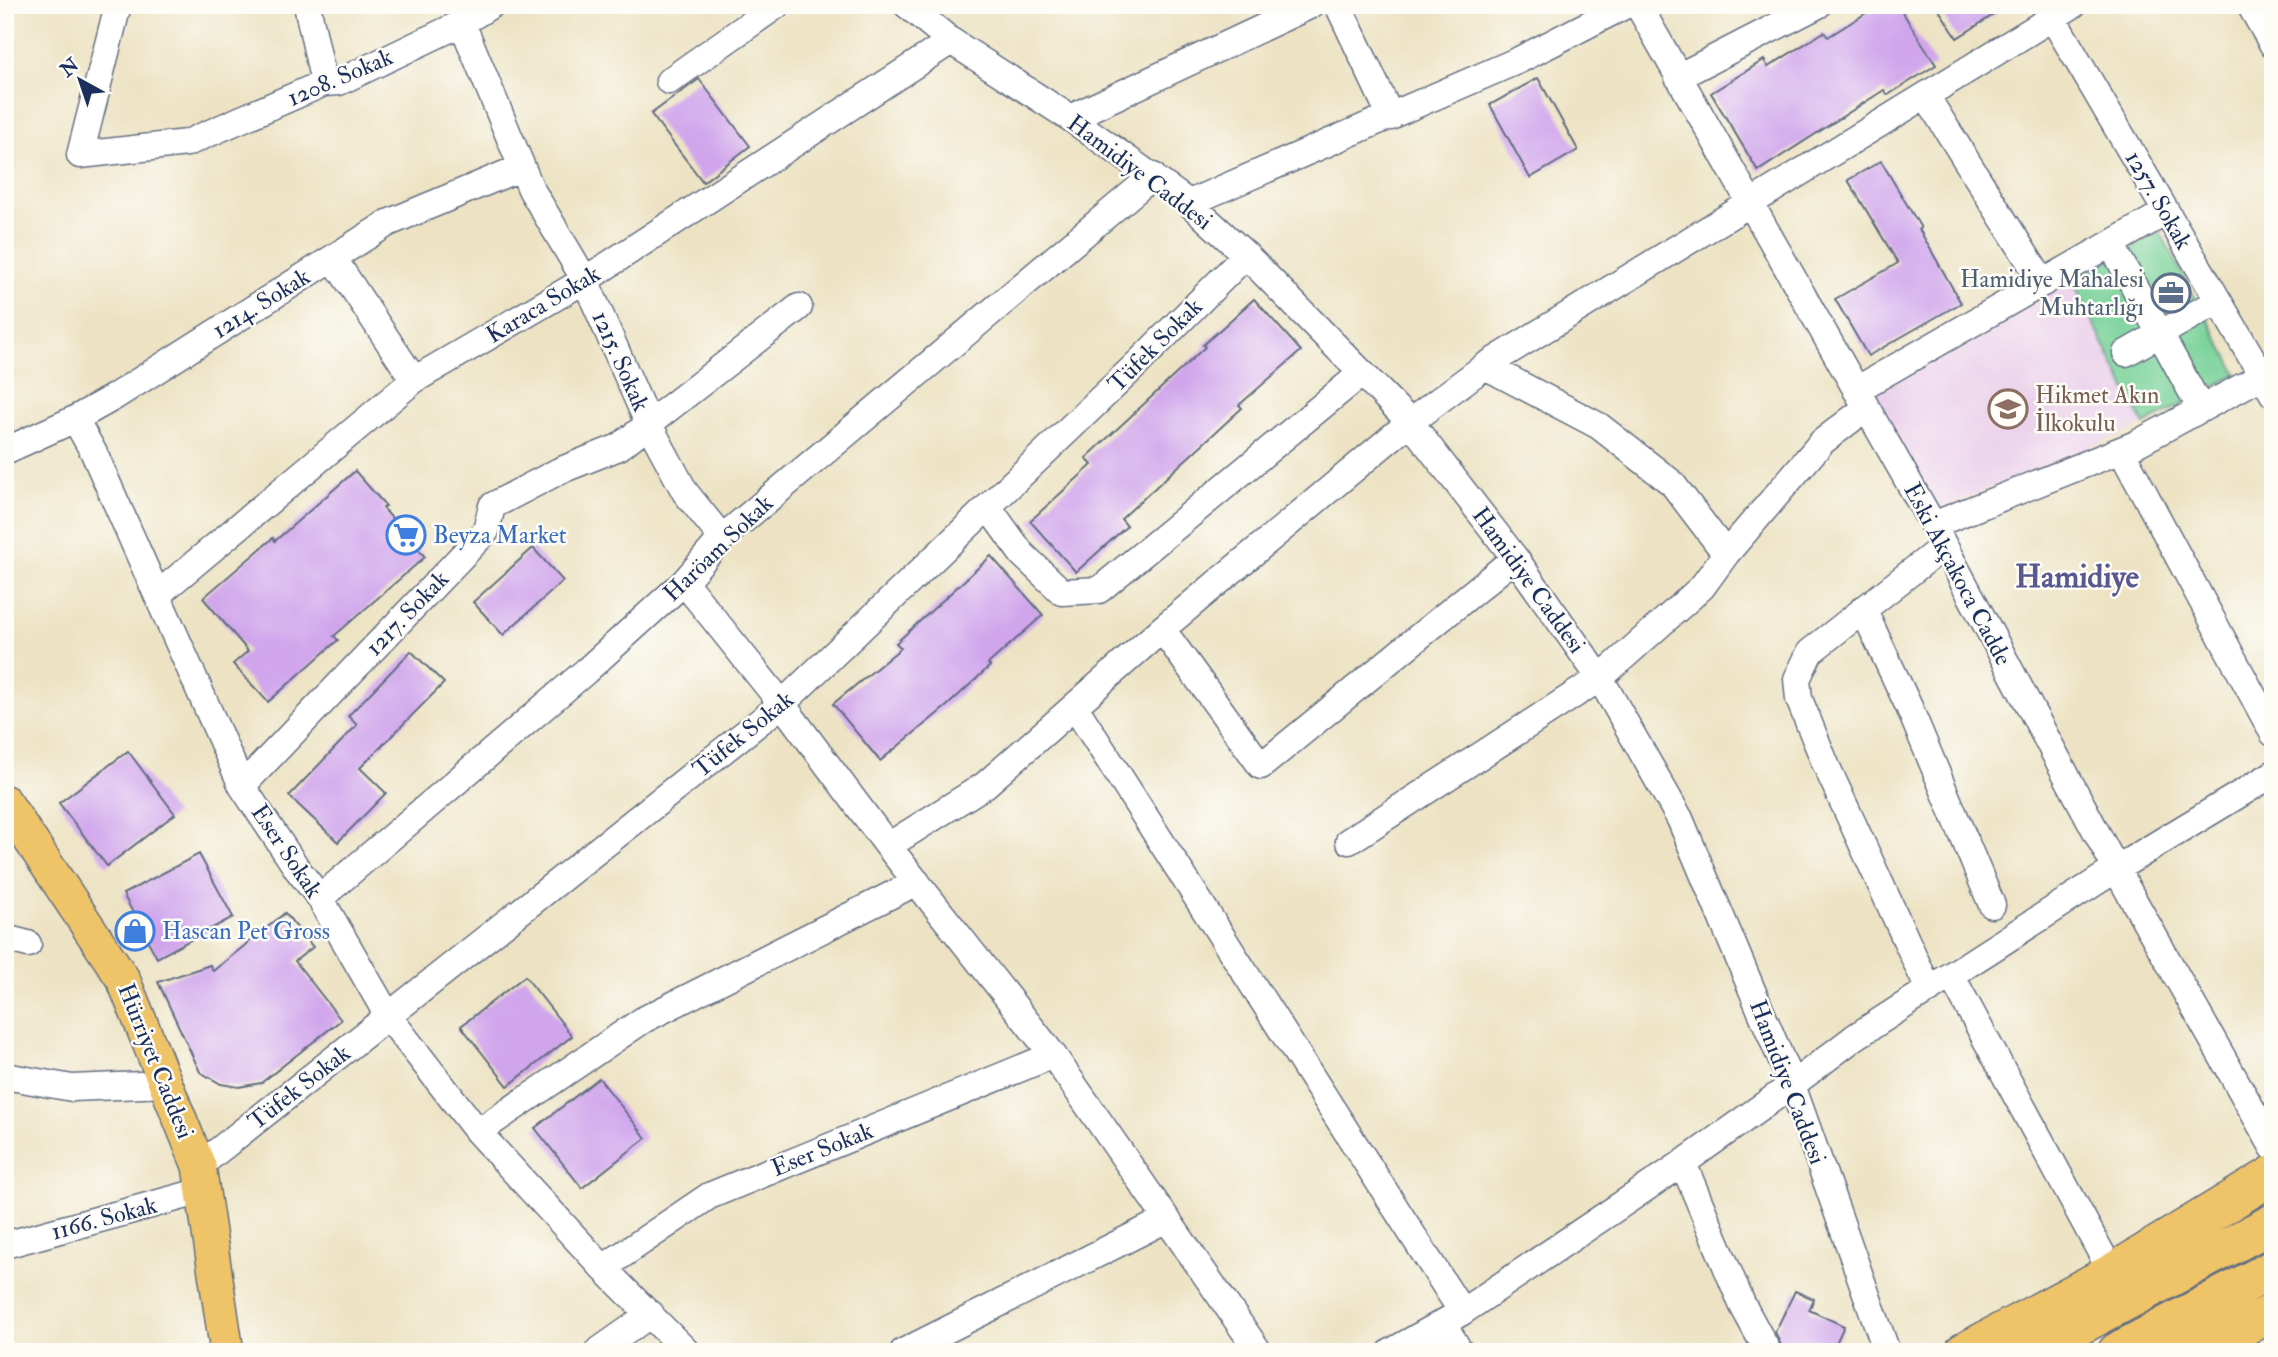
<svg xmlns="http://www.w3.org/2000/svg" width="2278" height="1357" font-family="'IM FELL Double Pica',serif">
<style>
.built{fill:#ebd1eb}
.green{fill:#78d299;stroke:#4a807c;stroke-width:2}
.building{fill:#d0a5ec}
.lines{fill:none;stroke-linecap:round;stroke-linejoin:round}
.minor-casing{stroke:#646e82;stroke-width:29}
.major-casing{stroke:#646e82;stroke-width:36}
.highway-casing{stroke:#646e82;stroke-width:41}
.minor{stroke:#fff;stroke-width:26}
.major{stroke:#efc469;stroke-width:33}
.highway{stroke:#efc469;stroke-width:38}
.labels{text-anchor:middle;stroke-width:5;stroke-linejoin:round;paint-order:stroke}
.street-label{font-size:24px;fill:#1b2f5e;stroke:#fdfcf7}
.service-label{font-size:24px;fill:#4e5e75;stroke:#fdfcf7;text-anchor:end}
.education-label{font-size:24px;fill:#785e54;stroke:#fdfcf7;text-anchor:start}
.shop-label{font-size:24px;fill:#366cbe;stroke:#fdfcf7;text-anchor:start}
.district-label{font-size:32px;font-weight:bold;fill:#5a5890;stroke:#fdfcf7}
</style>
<rect width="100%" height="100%" fill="#fdfcf7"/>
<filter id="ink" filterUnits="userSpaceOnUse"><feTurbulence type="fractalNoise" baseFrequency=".0143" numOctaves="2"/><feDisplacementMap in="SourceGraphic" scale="14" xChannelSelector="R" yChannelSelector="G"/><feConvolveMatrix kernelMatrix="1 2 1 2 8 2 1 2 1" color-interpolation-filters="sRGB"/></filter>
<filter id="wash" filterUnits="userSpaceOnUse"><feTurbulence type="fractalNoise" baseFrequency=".00686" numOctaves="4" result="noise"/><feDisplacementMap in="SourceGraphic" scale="28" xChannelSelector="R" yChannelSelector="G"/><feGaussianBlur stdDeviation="1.57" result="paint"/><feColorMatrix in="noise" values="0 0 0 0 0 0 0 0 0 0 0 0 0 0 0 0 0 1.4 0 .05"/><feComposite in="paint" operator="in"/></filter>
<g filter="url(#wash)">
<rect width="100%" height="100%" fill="#ede3c4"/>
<path class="built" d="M 2072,280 L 2144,425 L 1938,510 L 1871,394 Z"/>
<path class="green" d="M 2160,232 L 2237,374 L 2144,425 L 2072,280 Z"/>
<g id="blocks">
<path class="building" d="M 1879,5 L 1898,5 L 1936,65 L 1888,95 L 1884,90 L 1758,171 L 1711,93 L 1764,60 L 1768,67 L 1824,32 L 1828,37 Z
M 1936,5 L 2009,5 L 1957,38 Z
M 1538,78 L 1578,150 L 1530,178 L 1490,105 Z
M 699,79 L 750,146 L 703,182 L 651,114 Z
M 1881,161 L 1921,228 L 1919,229 L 1961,303 L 1868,356 L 1835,299 L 1898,263 L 1848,180 Z
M 1254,299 L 1301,351 L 1239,405 L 1242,408 L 1121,519 L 1127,526 L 1076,572 L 1030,521 L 1092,465 L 1086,458 L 1205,347 L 1203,345 Z
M 355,471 L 386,506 L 383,508 L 425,557 L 334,636 L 338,640 L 268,702 L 233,664 L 248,651 L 203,598 L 273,538 L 275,541 Z
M 533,548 L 563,581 L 503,635 L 473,602 Z
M 991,556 L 1043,615 L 988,664 L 990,666 L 948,705 L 880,761 L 833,704 L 901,648 L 896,643 Z
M 411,651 L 444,683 L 360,768 L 386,793 L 338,842 L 289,796 L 357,725 L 348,716 Z
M 128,751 L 175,814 L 107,866 L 59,803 Z
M 199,854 L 233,917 L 157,958 L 123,894 Z
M 285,913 L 313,947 L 295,961 L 341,1020 L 261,1083 L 239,1087 L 221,1084 L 200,1072 L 158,982 L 210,965 L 213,971 Z
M 525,976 L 572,1036 L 508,1086 L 461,1026 Z
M 599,1078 L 646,1138 L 582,1188 L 535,1128 Z
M 1795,1291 L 1814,1299 L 1809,1310 L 1844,1326 L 1832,1352 L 1784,1352 L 1775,1332 Z"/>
</g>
</g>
<g filter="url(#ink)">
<use href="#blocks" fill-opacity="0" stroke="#646e82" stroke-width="2"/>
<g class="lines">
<g class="minor-casing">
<path id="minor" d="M 118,5 L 80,155 L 187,143 L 324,83 L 339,82 L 462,23 L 491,5
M 307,5 L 324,83
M 907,5 L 951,41 L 1070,118 L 1189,203 L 1246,255 L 1410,422 L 1515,558 L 1600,678 L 1680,819 L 1792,1085 L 1887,1352
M 1338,5 L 1391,117
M 1638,5 L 1933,525 L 2116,869 L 2273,1147
M 2045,5 L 2273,394
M 2250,5 L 2273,45
M 462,23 L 531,189 L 585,280 L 648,423 L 685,492 L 722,538
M 1678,77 L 1818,5
M 669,81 L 777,5
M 1926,96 L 2043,283
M 1070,118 L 1311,5
M 1189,203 L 1519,60 L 1626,5
M 2111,244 L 2201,409
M 333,258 L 414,380
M 2126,353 L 2218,301
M 1485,366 L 1599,426 L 1672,483 L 1726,554
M 1856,390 L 2166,212
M 75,419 L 94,453 L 242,786 L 298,870 L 320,898 L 388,1016 L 478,1132 L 603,1268
M 2121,450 L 2273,733
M 5,451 L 75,419 L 114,397 L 388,223 L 522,167
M 988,507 L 1022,554 L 1062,592 L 1099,590 L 1362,373
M 1933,525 L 2136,444 L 2262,376 L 2273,369
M 684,582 L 782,704 L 888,846 L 1053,1055 L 1259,1352
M 157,595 L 414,380 L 585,280 L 951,41
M 1863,609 L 1909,707 L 1992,905
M 1162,629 L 1261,766 L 1515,558
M 1075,707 L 1462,1312
M 242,786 L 486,531 L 492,506 L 559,471 L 619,447 L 799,307
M 1349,841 L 1600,678 L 1702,587 L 1726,554 L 1822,442 L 1866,408
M 888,846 L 985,785 L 1162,629 L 1410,422 L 1485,366 L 2073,5
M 320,898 L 586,671 L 684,582 L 722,538 L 1153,176
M 5,938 L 28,944
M 1951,975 L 2112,1273
M 1929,990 L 1826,765 L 1799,699 L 1797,679 L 1810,652 L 1944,546
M 5,1076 L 72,1088 L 165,1084
M 478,1132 L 643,1020 L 917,882
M 1683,1163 L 1742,1304 L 1768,1352
M 199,1166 L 782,704 L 1139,362 L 1246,255
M 5,1245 L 202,1191
M 1443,1323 L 1460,1352
M 597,1352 L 651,1314
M 687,1352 L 603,1268 L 709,1196 L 1053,1055
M 903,1352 L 1167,1219
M 1391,1352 L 1462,1312 L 1683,1163 L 1792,1085 L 1855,1037 L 2116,869 L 2273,774"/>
</g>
<g class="major-casing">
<path id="major" d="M 5,802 L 123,979 L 199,1166 L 227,1352"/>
</g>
<g class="highway-casing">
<path id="highway" d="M 1964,1352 L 2112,1273 L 2273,1175
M 2030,1352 L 2273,1223
M 2117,1352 L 2273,1269
M 2187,1352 L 2273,1313"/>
</g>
<use href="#minor" class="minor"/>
<use href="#major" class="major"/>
<use href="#highway" class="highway"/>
</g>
</g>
<defs>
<g id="office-ring" transform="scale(2.0125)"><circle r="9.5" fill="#fdfcf7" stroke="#5c6f8a" stroke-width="1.5"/><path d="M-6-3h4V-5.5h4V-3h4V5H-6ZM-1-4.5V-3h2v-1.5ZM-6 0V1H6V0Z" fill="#5c6f8a"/></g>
<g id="school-ring" transform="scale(2.0125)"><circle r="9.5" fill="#fdfcf7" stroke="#8d6e63" stroke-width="1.5"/><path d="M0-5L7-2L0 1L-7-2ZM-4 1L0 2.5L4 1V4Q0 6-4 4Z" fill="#8d6e63"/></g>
<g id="supermarket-ring" transform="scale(2.0125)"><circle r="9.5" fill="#fdfcf7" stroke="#3f7fe0" stroke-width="1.5"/><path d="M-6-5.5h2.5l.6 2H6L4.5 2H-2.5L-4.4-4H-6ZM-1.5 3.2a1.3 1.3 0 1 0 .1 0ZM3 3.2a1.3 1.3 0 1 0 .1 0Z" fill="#3f7fe0"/></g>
<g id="shop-ring" transform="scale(2.0125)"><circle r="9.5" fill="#fdfcf7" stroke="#3f7fe0" stroke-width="1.5"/><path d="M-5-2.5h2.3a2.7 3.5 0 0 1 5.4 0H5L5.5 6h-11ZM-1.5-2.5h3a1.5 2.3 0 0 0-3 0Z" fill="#3f7fe0"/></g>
</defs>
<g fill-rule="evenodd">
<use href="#office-ring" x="2171" y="293"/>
<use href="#school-ring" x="2008" y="409"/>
<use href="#supermarket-ring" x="406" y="535"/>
<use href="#shop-ring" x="135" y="931"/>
</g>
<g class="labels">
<g class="street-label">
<text transform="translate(340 77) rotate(-23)" y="8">1208. Sokak</text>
<text transform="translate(1140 172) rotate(37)" y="8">Hamidiye Caddesi</text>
<text transform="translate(2159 200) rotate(60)" y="8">1257. Sokak</text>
<text transform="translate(261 303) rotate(-32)" y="8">1214. Sokak</text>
<text transform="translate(543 304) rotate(-31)" y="8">Karaca Sokak</text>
<text transform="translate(1155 345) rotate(-45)" y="8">Tüfek Sokak</text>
<text transform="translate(621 361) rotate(66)" y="8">1215. Sokak</text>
<text transform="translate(718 548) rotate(-44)" y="8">Haröam Sokak</text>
<text transform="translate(1958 574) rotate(62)" y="8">Eski Akçakoca Cadde</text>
<text transform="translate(1529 580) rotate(54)" y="8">Hamidiye Caddesi</text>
<text transform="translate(407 613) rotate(-46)" y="8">1217. Sokak</text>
<text transform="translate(743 734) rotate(-39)" y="8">Tüfek Sokak</text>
<text transform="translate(287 851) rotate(56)" y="8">Eser Sokak</text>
<text transform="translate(156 1061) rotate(68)" y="8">Hürriyet Caddesi</text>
<text transform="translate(1788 1082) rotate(69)" y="8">Hamidiye Caddesi</text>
<text transform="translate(299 1087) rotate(-38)" y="8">Tüfek Sokak</text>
<text transform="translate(822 1149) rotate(-22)" y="8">Eser Sokak</text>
<text transform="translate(104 1218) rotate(-15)" y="8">1166. Sokak</text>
</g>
<g class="service-label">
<text x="2144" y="287">Hamidiye Mahalesi<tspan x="2144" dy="28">Muhtarlığı</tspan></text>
</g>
<g class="education-label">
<text x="2035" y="403">Hikmet Akın<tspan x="2035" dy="28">İlkokulu</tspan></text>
</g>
<g class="shop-label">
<text x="433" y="543">Beyza Market</text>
<text x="162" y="939">Hascan Pet Gross</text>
</g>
<g class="district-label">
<text x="2077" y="587">Hamidiye</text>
</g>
</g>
<rect width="2278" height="1357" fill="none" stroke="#fdfcf7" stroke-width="28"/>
<g transform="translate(80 80) rotate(320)" stroke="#fdfcf7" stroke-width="5" paint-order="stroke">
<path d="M0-5L12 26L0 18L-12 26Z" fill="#1b2f5e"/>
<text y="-10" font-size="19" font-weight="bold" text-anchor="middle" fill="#1b2f5e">N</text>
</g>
</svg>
